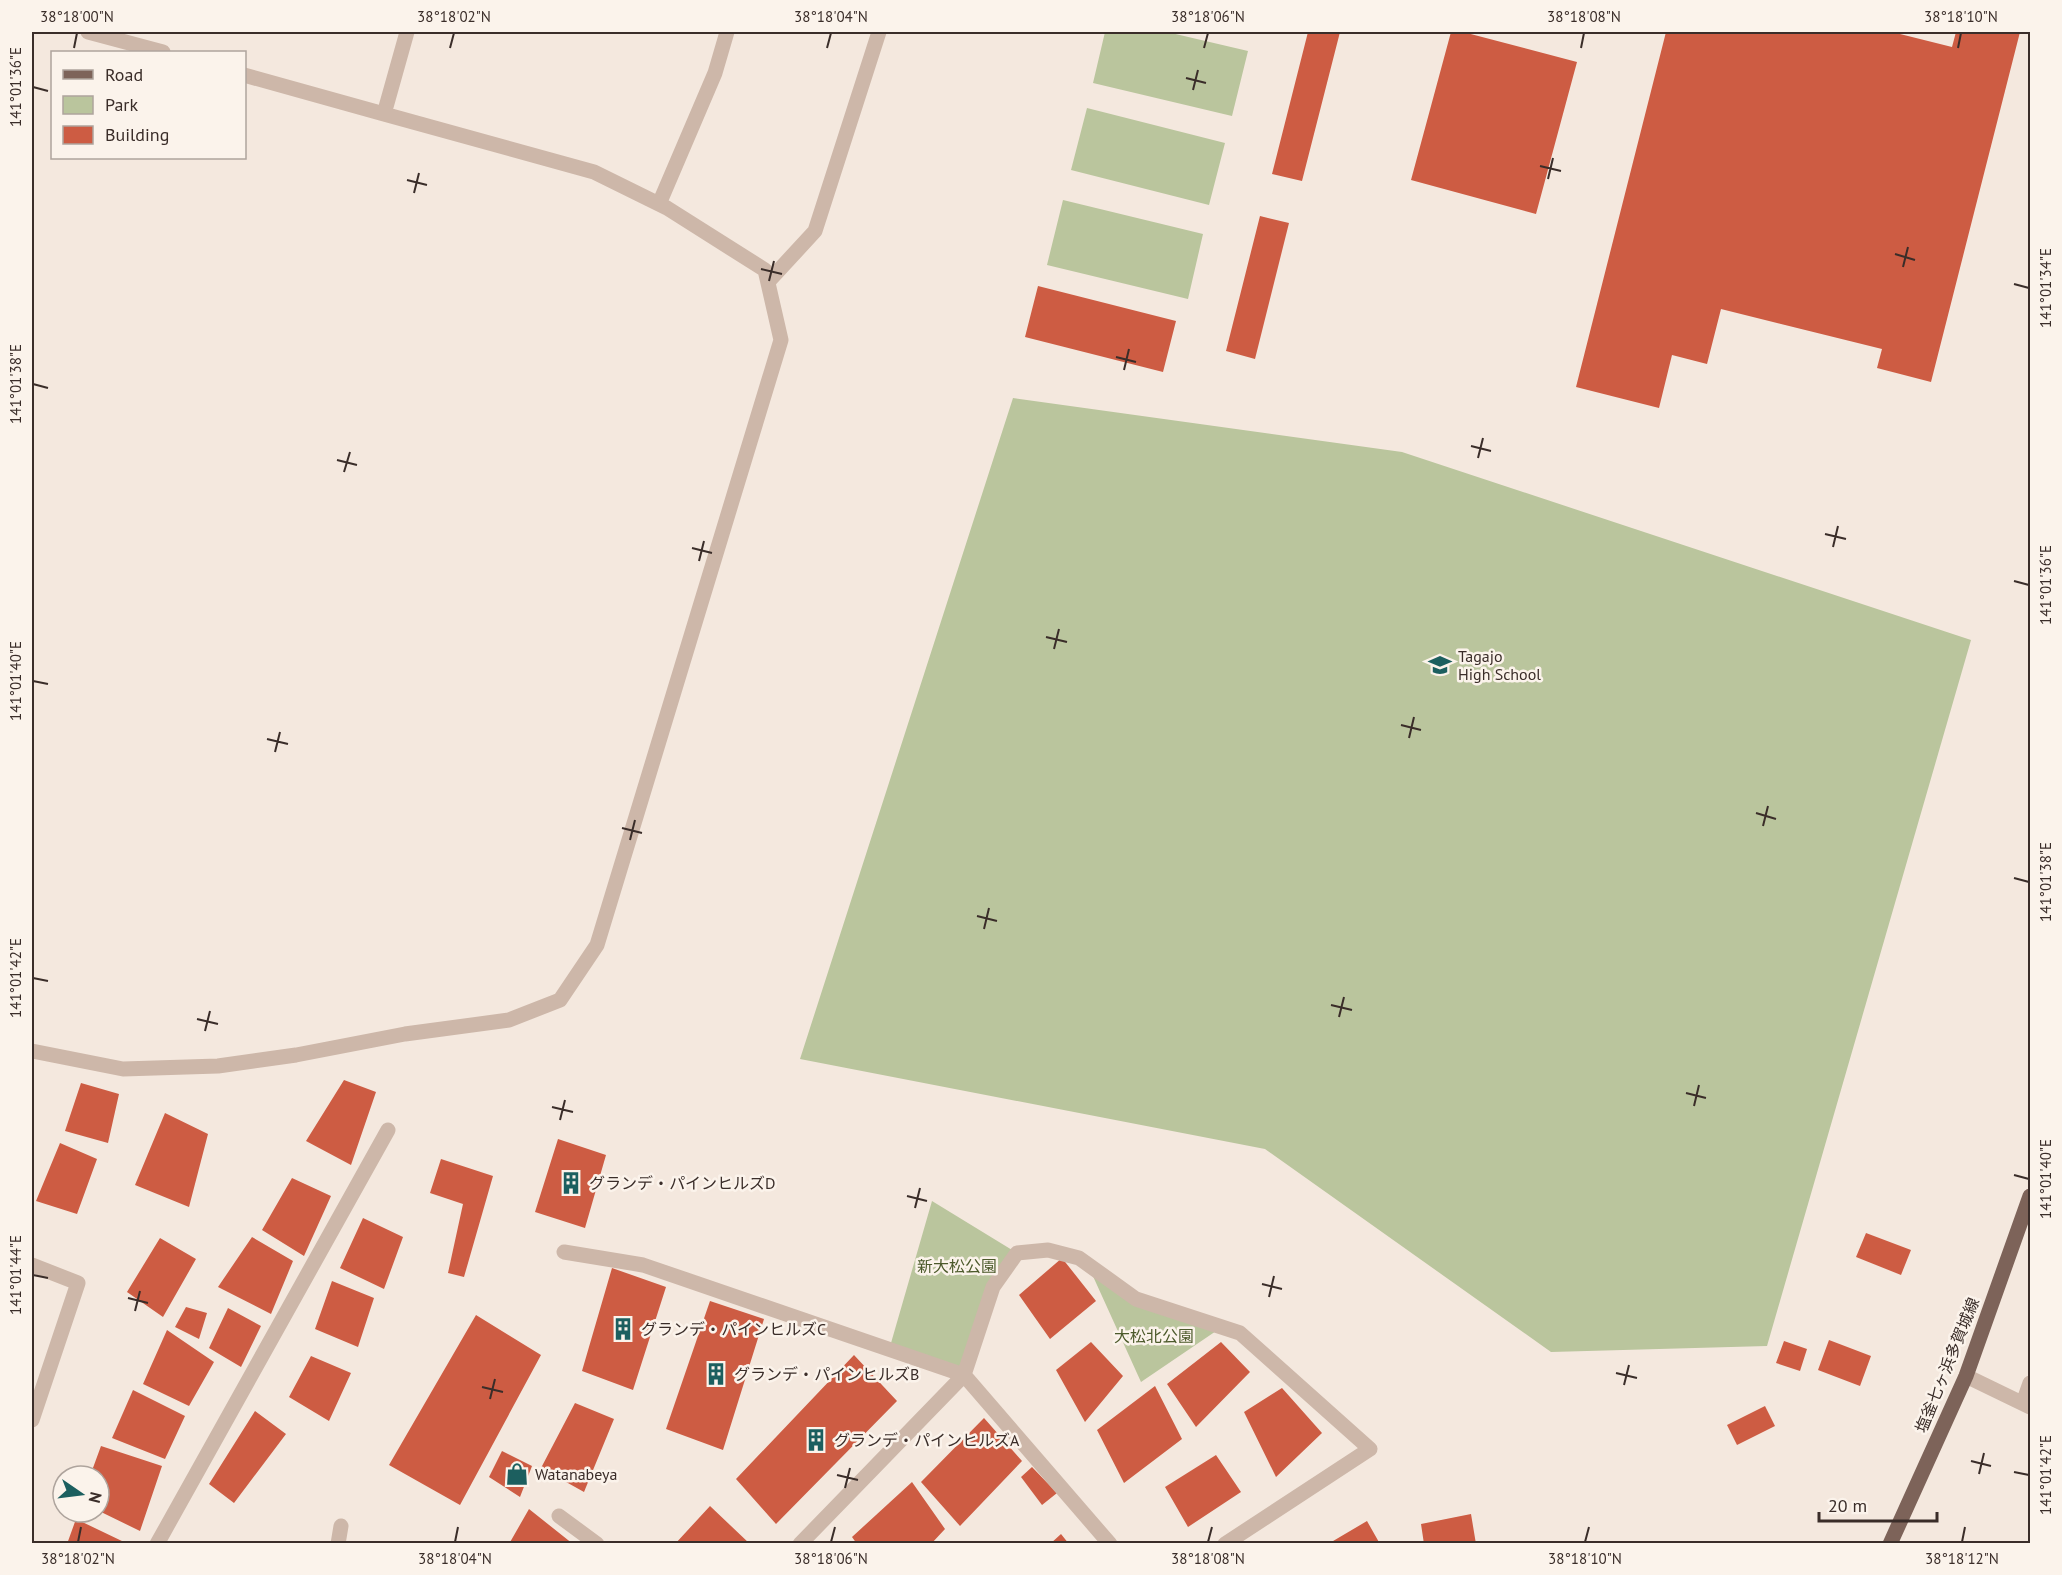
<svg xmlns="http://www.w3.org/2000/svg" width="2062" height="1575" font-family="'PT Sans','Noto Sans JP',sans-serif">
<style>
.green{fill:#bac59d}
.building{fill:#cd5c43}
.lines{fill:none;stroke-linecap:round;stroke-linejoin:round}
.minor{stroke:#cdb7a9;stroke-width:15}
.major{stroke:#7d6359;stroke-width:15}
.ticks{fill:none;stroke:#3a2d29;stroke-width:2}
.labels{text-anchor:middle;stroke-width:5;stroke-linejoin:round;paint-order:stroke}
.poi-label{font-size:16px;fill:#3a2d29;stroke:#fbf3eb;text-anchor:start}
.park-label{font-size:16px;fill:#4c5a2b;stroke:#fbf3eb}
.street-label{font-size:16px;fill:#3a2d29;stroke:#fbf3eb}
.neatline{fill:none;stroke:#3a2d29;stroke-width:2}
.ticks-label{font-size:15px;text-anchor:middle;fill:#3a2d29}
</style>
<rect width="100%" height="100%" fill="#f4e8de"/>
<path class="green" d="M 1105,32 L 1167,32 L 1248,51 L 1232,116 L 1093,83 Z
M 1087,108 L 1225,143 L 1209,205 L 1071,170 Z
M 1063,200 L 1203,234 L 1188,299 L 1047,265 Z
M 1013,398 L 1402,452 L 1971,640 L 1767,1346 L 1551,1352 L 1265,1149 L 800,1059 Z
M 932,1201 L 1017,1253 L 993,1287 L 964,1375 L 891,1343 Z
M 1087,1263 L 1136,1299 L 1222,1327 L 1141,1382 Z"/>
<path class="building" d="M 1308,32 L 1340,32 L 1302,181 L 1272,174 Z
M 1451,32 L 1463,32 L 1577,62 L 1536,214 L 1411,180 Z
M 1666,32 L 1892,32 L 1952,47 L 1956,32 L 2020,32 L 1931,382 L 1877,368 L 1882,349 L 1721,309 L 1707,364 L 1672,355 L 1659,408 L 1576,387 Z
M 1260,216 L 1289,223 L 1255,359 L 1226,351 Z
M 1038,286 L 1176,321 L 1163,372 L 1025,337 Z
M 344,1080 L 376,1092 L 351,1165 L 306,1141 Z
M 81,1083 L 119,1094 L 108,1143 L 65,1131 Z
M 165,1113 L 208,1134 L 189,1207 L 135,1185 Z
M 558,1139 L 606,1155 L 585,1228 L 535,1212 Z
M 60,1143 L 97,1159 L 77,1214 L 36,1201 Z
M 441,1159 L 493,1176 L 464,1277 L 448,1273 L 463,1204 L 430,1193 Z
M 292,1178 L 331,1196 L 304,1256 L 262,1230 Z
M 363,1218 L 403,1237 L 384,1289 L 340,1268 Z
M 1866,1233 L 1911,1250 L 1901,1275 L 1856,1257 Z
M 252,1237 L 293,1261 L 271,1314 L 218,1287 Z
M 160,1238 L 196,1259 L 163,1317 L 127,1292 Z
M 1062,1258 L 1096,1301 L 1050,1339 L 1019,1295 Z
M 612,1268 L 666,1287 L 633,1390 L 582,1371 Z
M 332,1281 L 374,1298 L 358,1347 L 315,1329 Z
M 710,1301 L 764,1319 L 723,1450 L 666,1429 Z
M 186,1307 L 207,1313 L 199,1339 L 175,1327 Z
M 228,1308 L 261,1326 L 241,1367 L 209,1348 Z
M 476,1315 L 541,1355 L 460,1505 L 389,1465 Z
M 167,1330 L 214,1362 L 189,1406 L 143,1384 Z
M 1829,1340 L 1871,1356 L 1860,1386 L 1818,1370 Z
M 1784,1341 L 1807,1349 L 1800,1371 L 1776,1363 Z
M 1091,1342 L 1123,1376 L 1085,1422 L 1056,1370 Z
M 1221,1342 L 1250,1372 L 1196,1427 L 1167,1384 Z
M 854,1355 L 897,1401 L 776,1524 L 736,1479 Z
M 311,1356 L 351,1373 L 329,1421 L 289,1397 Z
M 1155,1386 L 1182,1439 L 1124,1483 L 1097,1430 Z
M 1282,1388 L 1322,1433 L 1276,1477 L 1244,1412 Z
M 133,1390 L 185,1416 L 165,1459 L 112,1438 Z
M 575,1403 L 614,1419 L 584,1492 L 541,1468 Z
M 1765,1406 L 1775,1426 L 1737,1445 L 1727,1425 Z
M 255,1411 L 286,1434 L 234,1503 L 209,1484 Z
M 984,1418 L 1022,1461 L 960,1526 L 921,1482 Z
M 101,1446 L 162,1466 L 140,1531 L 99,1511 L 99,1476 L 90,1476 Z
M 502,1451 L 532,1466 L 520,1497 L 489,1477 Z
M 1216,1455 L 1241,1492 L 1188,1527 L 1165,1487 Z
M 1032,1467 L 1057,1493 L 1042,1505 L 1021,1477 Z
M 912,1482 L 945,1529 L 931,1544 L 857,1544 L 852,1537 Z
M 710,1506 L 750,1544 L 675,1544 Z
M 529,1509 L 573,1544 L 509,1544 Z
M 1471,1514 L 1476,1544 L 1424,1544 L 1421,1524 Z
M 76,1519 L 124,1542 L 124,1544 L 67,1544 Z
M 1367,1521 L 1380,1544 L 1328,1544 Z
M 1061,1534 L 1069,1544 L 1050,1544 Z"/>
<g class="lines">
<path class="minor" d="M 88,32 L 163,52
M 244,75 L 384,114 L 407,32
M 659,204 L 715,73 L 727,32
M 768,282 L 815,231 L 879,32
M 32,1051 L 123,1069 L 218,1066 L 296,1055 L 405,1034 L 509,1020 L 560,1000 L 597,945 L 781,340 L 765,270 L 667,208 L 594,172 L 384,114
M 564,1252 L 643,1265 L 964,1375 L 1110,1544
M 32,1265 L 78,1283 L 32,1420
M 1966,1376 L 2030,1407
M 2023,1403 L 2030,1383
M 559,1516 L 597,1544
M 157,1544 L 388,1130
M 338,1544 L 341,1526
M 800,1544 L 964,1375 L 993,1287 L 1017,1253 L 1048,1250 L 1079,1258 L 1136,1299 L 1240,1333 L 1370,1449 L 1225,1544"/>
<path class="major" d="M 1890,1544 L 1966,1376 L 2030,1196"/>
</g>
<path class="ticks" d="M 74,48 L 77,33M 450,48 L 454,33M 827,48 L 831,33M 1204,48 L 1208,33M 1581,48 L 1584,33M 1958,48 L 1961,33M 1186,78 L 1206,83M 33,87 L 48,91M 1193,90 L 1198,70M 1540,166 L 1561,171M 1548,179 L 1553,158M 407,180 L 427,185M 414,193 L 419,173M 1895,254 L 1915,260M 1903,267 L 1908,247M 761,269 L 782,274M 769,281 L 774,261M 2014,284 L 2029,288M 1116,357 L 1136,362M 1124,370 L 1129,349M 33,384 L 48,388M 1471,446 L 1491,451M 1478,458 L 1483,438M 337,460 L 357,465M 344,472 L 350,452M 1825,534 L 1846,539M 1833,547 L 1838,526M 692,548 L 712,553M 699,561 L 704,541M 2014,581 L 2029,585M 1046,637 L 1067,642M 1054,649 L 1059,629M 33,681 L 48,684M 1401,725 L 1421,730M 1409,738 L 1414,717M 267,739 L 288,744M 275,752 L 280,732M 1756,813 L 1776,819M 1763,826 L 1768,806M 622,828 L 642,833M 630,840 L 635,820M 2014,878 L 2029,882M 977,916 L 997,921M 984,929 L 989,908M 33,978 L 48,981M 1331,1005 L 1352,1010M 1339,1017 L 1344,997M 197,1019 L 218,1024M 205,1031 L 210,1011M 1686,1093 L 1706,1098M 1694,1106 L 1699,1085M 552,1107 L 573,1112M 560,1120 L 565,1100M 2014,1175 L 2029,1179M 907,1196 L 927,1201M 915,1208 L 920,1188M 33,1275 L 48,1278M 1262,1284 L 1282,1289M 1269,1297 L 1274,1276M 128,1298 L 148,1303M 135,1311 L 140,1291M 1616,1373 L 1637,1378M 1624,1385 L 1629,1365M 482,1387 L 503,1392M 490,1399 L 495,1379M 1971,1461 L 1991,1466M 2014,1472 L 2029,1475M 1979,1474 L 1984,1453M 837,1475 L 858,1480M 845,1488 L 850,1468M 78,1542 L 81,1527M 455,1542 L 458,1527M 831,1542 L 835,1527M 1208,1542 L 1212,1527M 1585,1542 L 1589,1527M 1962,1542 L 1965,1527"/>
<defs>
<g id="school-bare" transform="scale(1.8)"><path d="M0-5L7-2L0 1L-7-2ZM-4 1L0 2.5L4 1V4Q0 6-4 4Z" fill="#1c5f5f" stroke="#fbf3eb" stroke-width="2.5" paint-order="stroke"/></g>
<g id="building-bare" transform="scale(1.8)"><path d="M-4-6H4V6H1V3H-1V6H-4ZM-2.5-4.3h1.7v1.8h-1.7ZM.8-4.3h1.7v1.8H.8ZM-2.5-1h1.7V.8h-1.7ZM.8-1h1.7V.8H.8Z" fill="#1c5f5f" stroke="#fbf3eb" stroke-width="2.5" paint-order="stroke"/></g>
<g id="shop-bare" transform="scale(1.8)"><path d="M-5-2.5h2.3a2.7 3.5 0 0 1 5.4 0H5L5.5 6h-11ZM-1.5-2.5h3a1.5 2.3 0 0 0-3 0Z" fill="#1c5f5f" stroke="#fbf3eb" stroke-width="2.5" paint-order="stroke"/></g>
</defs>
<g fill-rule="evenodd">
<use href="#school-bare" x="1440" y="665"/>
<use href="#building-bare" x="571" y="1183"/>
<use href="#building-bare" x="623" y="1329"/>
<use href="#building-bare" x="716" y="1374"/>
<use href="#building-bare" x="816" y="1440"/>
<use href="#shop-bare" x="517" y="1474"/>
</g>
<g class="labels">
<g class="poi-label">
<text x="1458" y="662">Tagajo<tspan x="1458" dy="18">High School</tspan></text>
<text x="589" y="1189">グランデ・パインヒルズD</text>
<text x="641" y="1335">グランデ・パインヒルズC</text>
<text x="734" y="1380">グランデ・パインヒルズB</text>
<text x="834" y="1446">グランデ・パインヒルズA</text>
<text x="535" y="1480">Watanabeya</text>
</g>
<g class="park-label">
<text x="957" y="1272">新大松公園</text>
<text x="1154" y="1342">大松北公園</text>
</g>
<g class="street-label">
<text transform="translate(1947 1365) rotate(-68)" y="6">塩釜七ヶ浜多賀城線</text>
</g>
</g>
<rect width="2062" height="1575" fill="none" stroke="#fbf3eb" stroke-width="66"/>
<rect x="51" y="51" width="195" height="108" fill="#fbf3eb" stroke="#aea49d" stroke-width="1.5"/>
<rect x="63" y="70" width="30" height="9" fill="#7d6359" stroke="#aea49d" stroke-width="1.5"/>
<text x="105" y="81" font-size="18" fill="#3a2d29">Road</text>
<rect x="63" y="96" width="30" height="18" fill="#bac59d" stroke="#aea49d" stroke-width="1.5"/>
<text x="105" y="111" font-size="18" fill="#3a2d29">Park</text>
<rect x="63" y="126" width="30" height="18" fill="#cd5c43" stroke="#aea49d" stroke-width="1.5"/>
<text x="105" y="141" font-size="18" fill="#3a2d29">Building</text>
<g transform="translate(81 1494) rotate(104)"><circle r="28" fill="#fbf3eb" stroke="#aea49d" stroke-width="1.5"/>
<path d="M0-4.5L10 22L0 15L-10 22Z" fill="#1c5f5f"/>
<text y="-9" font-size="16" font-weight="bold" text-anchor="middle" fill="#3a2d29">N</text>
</g>
<path d="M1819 1512v9h118v-9" fill="none" stroke="#3a2d29" stroke-width="3"/>
<text x="1828" y="1512" font-size="18" fill="#3a2d29" stroke="#fbf3eb" stroke-width="4.5" paint-order="stroke">20 m</text>
<rect x="33" y="33" width="1996" height="1509" class="neatline"/>
<g class="ticks-label">
<text x="77" y="22">38°18'00"N</text>
<text x="454" y="22">38°18'02"N</text>
<text x="831" y="22">38°18'04"N</text>
<text x="1208" y="22">38°18'06"N</text>
<text x="1584" y="22">38°18'08"N</text>
<text x="1961" y="22">38°18'10"N</text>
<text transform="translate(16 87) rotate(-90)" y="5">141°01'36"E</text>
<text transform="translate(2046 288) rotate(-90)" y="5">141°01'34"E</text>
<text transform="translate(16 384) rotate(-90)" y="5">141°01'38"E</text>
<text transform="translate(2046 585) rotate(-90)" y="5">141°01'36"E</text>
<text transform="translate(16 681) rotate(-90)" y="5">141°01'40"E</text>
<text transform="translate(2046 882) rotate(-90)" y="5">141°01'38"E</text>
<text transform="translate(16 978) rotate(-90)" y="5">141°01'42"E</text>
<text transform="translate(2046 1179) rotate(-90)" y="5">141°01'40"E</text>
<text transform="translate(16 1275) rotate(-90)" y="5">141°01'44"E</text>
<text transform="translate(2046 1475) rotate(-90)" y="5">141°01'42"E</text>
<text x="78" y="1564">38°18'02"N</text>
<text x="455" y="1564">38°18'04"N</text>
<text x="831" y="1564">38°18'06"N</text>
<text x="1208" y="1564">38°18'08"N</text>
<text x="1585" y="1564">38°18'10"N</text>
<text x="1962" y="1564">38°18'12"N</text>
</g>
</svg>
